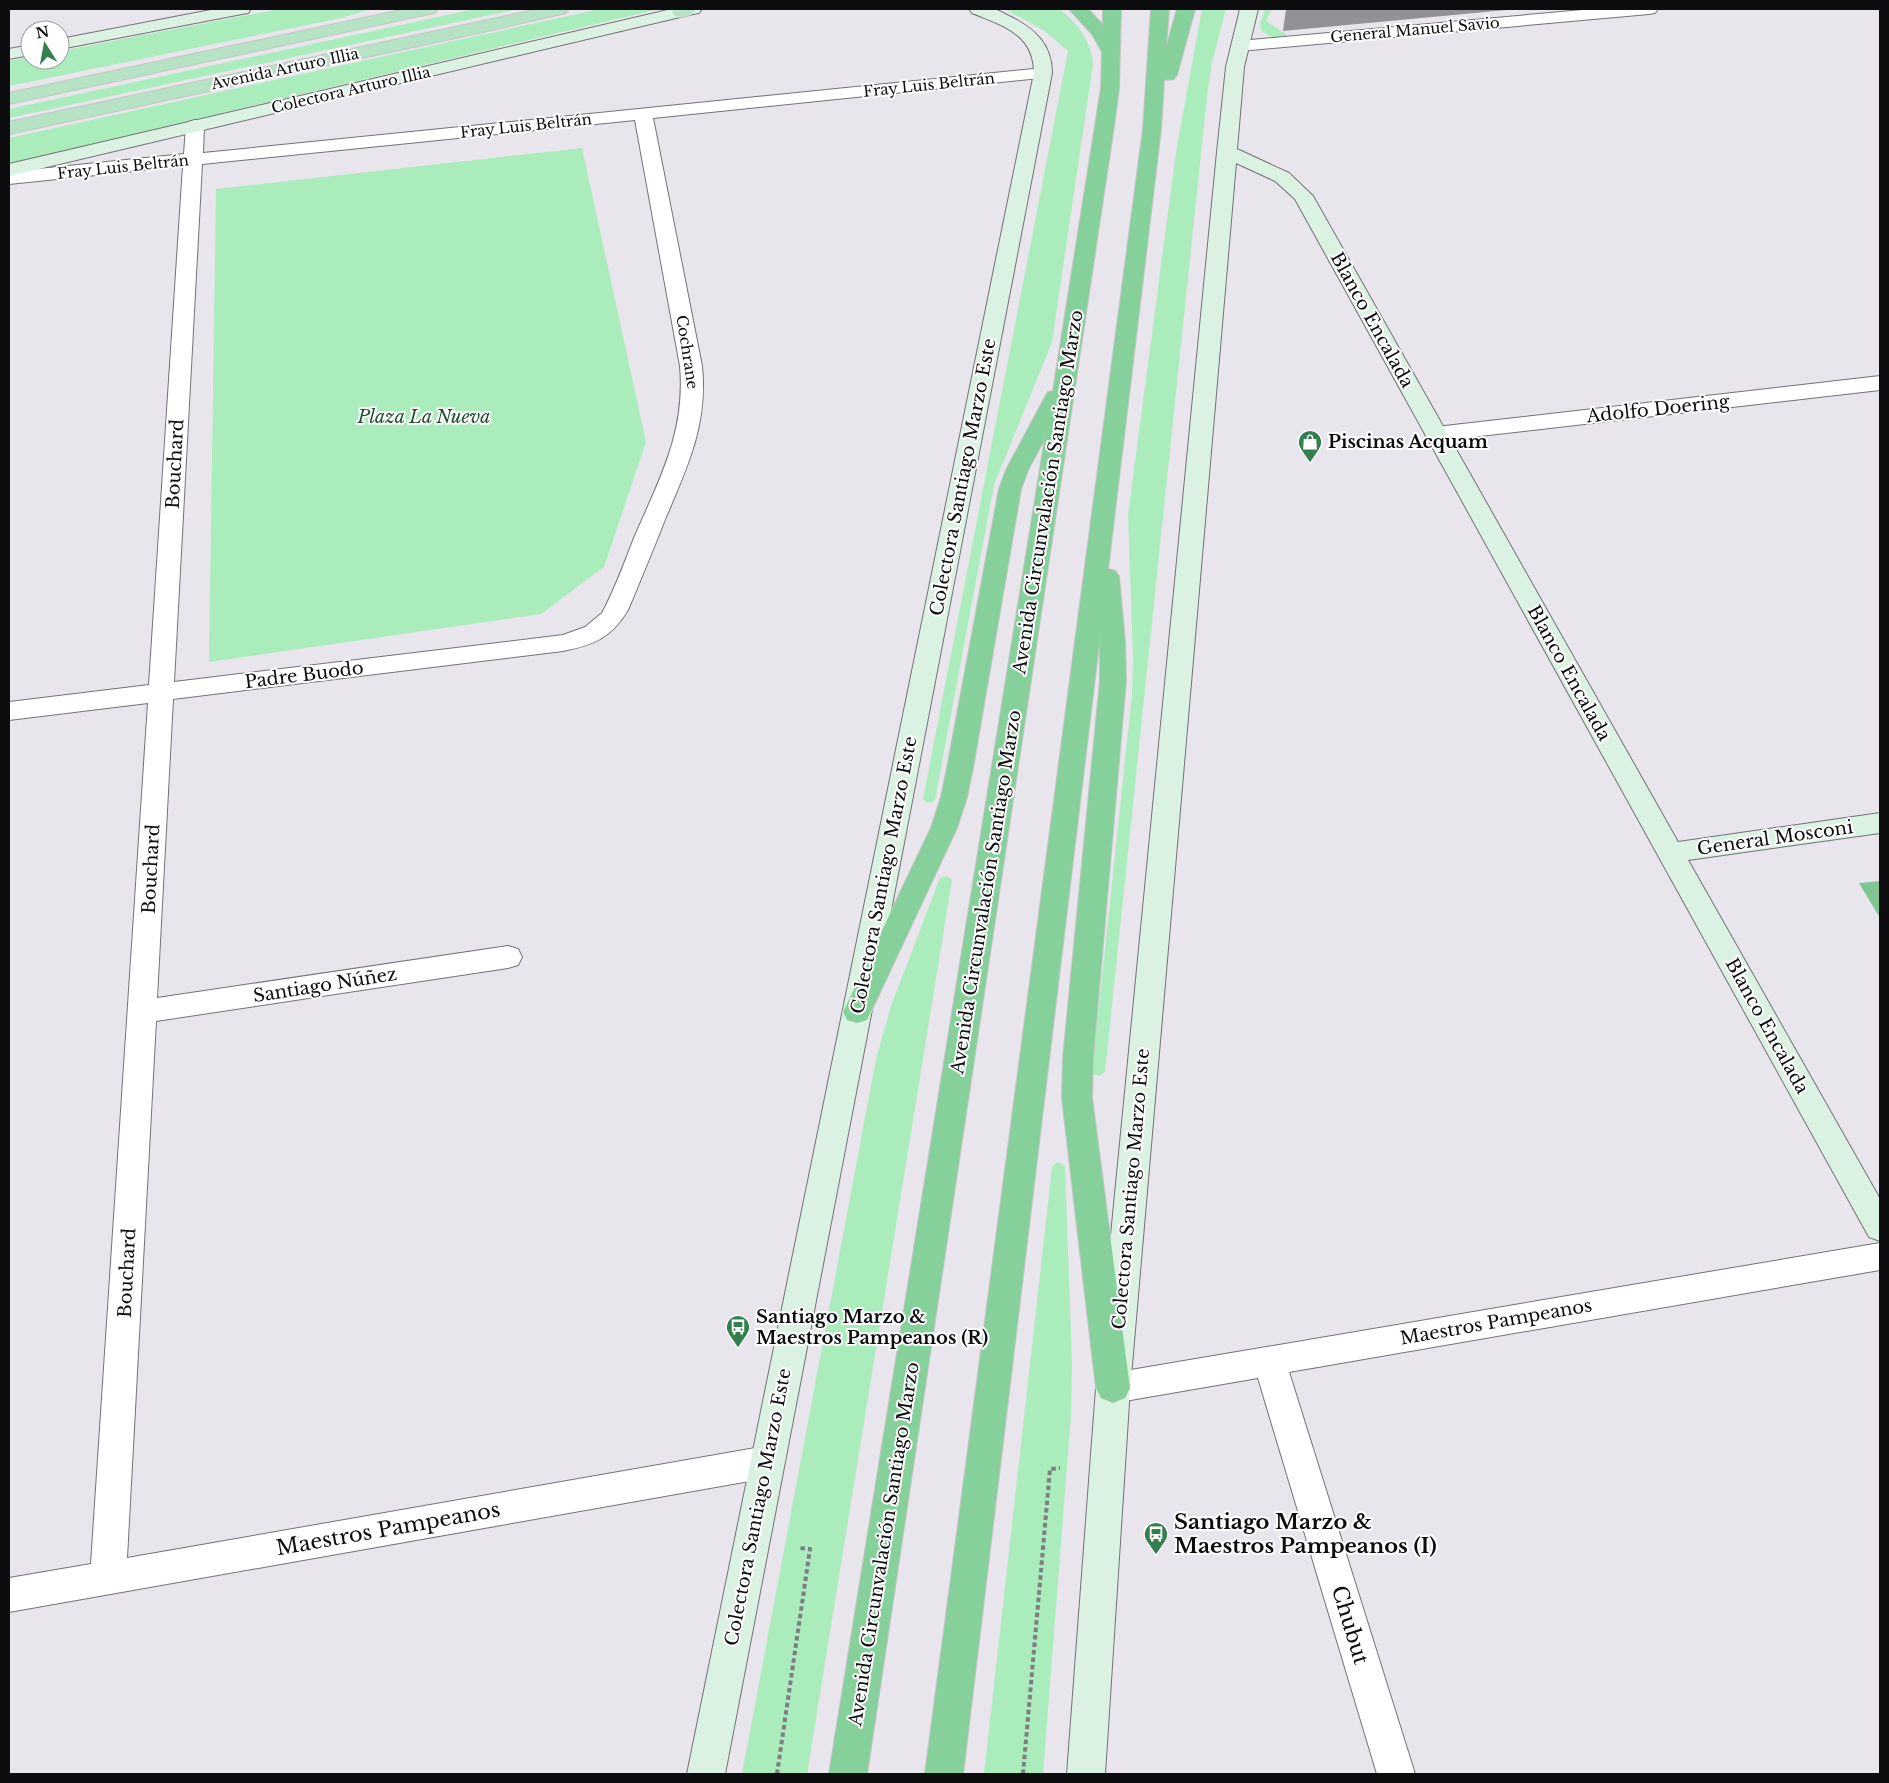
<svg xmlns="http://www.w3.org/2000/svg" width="1889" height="1783" font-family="'Libre Baskerville',serif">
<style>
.green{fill:#aaecbc}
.forest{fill:#7fc593}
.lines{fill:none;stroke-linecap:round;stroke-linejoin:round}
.street-casing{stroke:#747277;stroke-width:2}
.secondary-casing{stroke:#747277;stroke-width:2}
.primary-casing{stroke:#c5c5c5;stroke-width:2}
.highway-casing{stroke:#c5c5c5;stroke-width:2}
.path{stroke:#7e7d81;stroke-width:4;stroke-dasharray:4.5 3;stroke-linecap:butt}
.street{fill:#fff;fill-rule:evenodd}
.secondary{fill:#dbf1e1;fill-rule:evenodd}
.primary{fill:#b6e3c3;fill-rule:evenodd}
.highway{fill:#86d09b;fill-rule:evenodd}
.wall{fill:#939196}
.labels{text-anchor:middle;stroke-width:4;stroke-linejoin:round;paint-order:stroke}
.far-street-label{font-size:15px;fill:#0d0d0f;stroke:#fff}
.street-label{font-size:18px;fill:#0d0d0f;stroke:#fff}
.park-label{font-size:18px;font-style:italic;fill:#1c4f2e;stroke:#fff}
.poi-label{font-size:18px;font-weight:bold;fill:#0d0d0f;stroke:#fff;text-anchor:start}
.near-poi-label{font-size:21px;font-weight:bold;fill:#0d0d0f;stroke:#fff;text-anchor:start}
.near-street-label{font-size:21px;fill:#0d0d0f;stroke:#fff}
</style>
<rect width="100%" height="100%" fill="#e8e6ec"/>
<path class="green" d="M 280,9 L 371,9 L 341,18 L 9,86 L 9,61 L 30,57 L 30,60 L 60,60 L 60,51 Z
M 475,9 L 518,9 L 9,118 L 9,109 Z
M 600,9 L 659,9 L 9,164 L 9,138 Z
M 1005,9 L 1060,9 C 1077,23 1092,42 1093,64 L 1052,342 L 994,485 L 935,800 L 930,803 L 926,802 L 923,799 L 1068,51 L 1043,30 Z
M 1202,9 L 1226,9 L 1212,62 L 1207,96 L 1105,1072 L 1099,1076 L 1093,1074 L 1092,1071 L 1132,695 L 1133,658 L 1128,515 L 1176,152 Z
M 1265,9 L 1272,9 L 1266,21 L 1290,37 L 1272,37 L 1261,31 L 1260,25 Z
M 582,148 L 646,442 L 604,567 L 541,614 L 209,662 L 216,189 Z
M 947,876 L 952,880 L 807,1774 L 742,1774 L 876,1059 L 891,1006 L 940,878 Z
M 1059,1162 L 1065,1167 L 1072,1363 L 1071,1415 L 1043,1774 L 984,1774 L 1052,1168 L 1054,1164 Z"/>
<path class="forest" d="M 1880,881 L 1880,918 L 1859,883 Z"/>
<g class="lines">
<g class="street-casing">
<path id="street" d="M 1594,9 L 1658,9 L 1655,13 L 1649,14 L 1240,51 L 1234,50 L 1231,46 L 1234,42 L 1240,41 Z
M 1043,68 L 1049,69 L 1052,73 L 1049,77 L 653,118 L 702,366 C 708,423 688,466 666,517 C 654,548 641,579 628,610 C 611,638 594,645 563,651 L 173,699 L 157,998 L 508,946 L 518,949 L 522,957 L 518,965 L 508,968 L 156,1021 L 127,1558 L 767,1446 L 779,1451 L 784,1462 L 779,1473 L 767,1478 L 9,1612 L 9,1578 L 91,1564 L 148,703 L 9,720 L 9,702 L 149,685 L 183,166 L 9,184 L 9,172 L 184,154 L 186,126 L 188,122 L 195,120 L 202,122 L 204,126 L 203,153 ZM 635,120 L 680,366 C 686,432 659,480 634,538 C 624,563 615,589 602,613 L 585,627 L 563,635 L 174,682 L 202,164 Z
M 1880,376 L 1880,390 L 1436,441 L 1428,439 L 1425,434 L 1428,429 L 1436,427 Z
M 1880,1243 L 1880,1270 L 1289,1372 L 1415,1774 L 1377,1774 L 1258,1378 L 1113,1403 L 1101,1398 L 1096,1388 L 1101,1378 L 1113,1373 Z"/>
</g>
<g class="secondary-casing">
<path id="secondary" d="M 216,9 L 251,9 L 248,13 L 242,14 L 60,49 L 60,39 Z
M 672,9 L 702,9 L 699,13 L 693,14 L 9,176 L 9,164 Z
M 969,9 C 976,9 986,7 993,9 C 999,10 1005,14 1011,17 C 1035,29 1052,45 1052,73 L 725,1774 L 687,1774 L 1034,73 C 1034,34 1003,26 972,13 Z
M 1240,9 L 1258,9 L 1244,67 L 1237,149 L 1289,173 L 1313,196 L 1678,842 L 1880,813 L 1880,833 L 1688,860 L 1880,1199 L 1880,1241 L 1869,1237 L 1295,199 L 1275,181 L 1236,163 L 1130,1388 L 1105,1774 L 1067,1774 L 1096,1388 L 1217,152 L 1226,67 Z
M 30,45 L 30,55 L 9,59 L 9,49 Z"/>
</g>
<g class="primary-casing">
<path id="primary" d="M 406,9 L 438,9 L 435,13 L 429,14 L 9,104 L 9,93 Z
M 539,9 L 569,9 L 566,13 L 479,33 L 9,134 L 9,122 Z
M 674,9 L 696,9 C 691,16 683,18 675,16 L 672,12 Z"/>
</g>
<g class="highway-casing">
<path id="highway" d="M 1069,9 L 1088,9 L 1103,25 L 1103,9 L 1121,9 L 1119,88 L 1114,126 L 867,1774 L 829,1774 L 1045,438 L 1028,470 L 1021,489 L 973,768 L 967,797 L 957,828 L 867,1020 L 857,1023 L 847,1020 L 843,1012 L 931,828 L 941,797 L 947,768 L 999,489 L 1006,470 L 1045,397 L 1048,392 L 1053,391 L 1101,88 L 1102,52 L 1092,34 Z
M 1151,9 L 1169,9 L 1166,48 L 1177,9 L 1195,9 L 1177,75 L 1174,79 L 1164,80 L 1161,129 L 1108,569 L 1115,571 L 1119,576 L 1125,642 L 1126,681 L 1093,1058 L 1092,1098 L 1130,1388 L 1125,1398 L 1113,1403 L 1101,1398 L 1096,1388 L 1062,1098 L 1063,1058 L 1100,681 L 1100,636 L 963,1774 L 925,1774 L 1143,129 Z"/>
</g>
<path class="path" d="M 777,1774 L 810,1549 L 799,1548
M 1023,1774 L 1050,1469 L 1060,1468"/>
<use href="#street" class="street"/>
<use href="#secondary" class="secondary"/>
<use href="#primary" class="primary"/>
<use href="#highway" class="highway"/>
</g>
<path class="wall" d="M 1286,9 L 1517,9 L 1283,31 Z"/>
<defs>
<g id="shop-pin" transform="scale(1.25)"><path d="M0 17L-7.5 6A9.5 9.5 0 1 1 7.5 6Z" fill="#337f4e" stroke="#fff"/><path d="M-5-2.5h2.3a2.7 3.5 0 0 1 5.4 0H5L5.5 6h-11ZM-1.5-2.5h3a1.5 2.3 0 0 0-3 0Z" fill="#fff"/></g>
<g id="bus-pin" transform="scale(1.25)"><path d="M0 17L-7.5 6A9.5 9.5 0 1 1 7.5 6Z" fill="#337f4e" stroke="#fff"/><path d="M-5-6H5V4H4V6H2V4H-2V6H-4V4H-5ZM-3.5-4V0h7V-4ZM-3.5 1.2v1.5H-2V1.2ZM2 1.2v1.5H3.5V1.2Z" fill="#fff"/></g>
</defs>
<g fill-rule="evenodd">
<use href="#shop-pin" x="1310" y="442"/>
<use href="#bus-pin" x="738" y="1327"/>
<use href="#bus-pin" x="1156" y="1534"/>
</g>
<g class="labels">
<g class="far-street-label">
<text transform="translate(1415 30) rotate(-5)" y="5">General Manuel Savio</text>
<text transform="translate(285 69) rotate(-12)" y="5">Avenida Arturo Illia</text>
<text transform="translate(929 85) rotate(-6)" y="5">Fray Luis Beltrán</text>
<text transform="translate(351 90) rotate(-13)" y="5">Colectora Arturo Illia</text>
<text transform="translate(526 126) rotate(-6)" y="5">Fray Luis Beltrán</text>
<text transform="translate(123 167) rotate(-6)" y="5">Fray Luis Beltrán</text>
<text transform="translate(687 352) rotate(81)" y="5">Cochrane</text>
</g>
<g class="street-label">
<text transform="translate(1372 320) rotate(61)" y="6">Blanco Encalada</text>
<text transform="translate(1658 409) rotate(-6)" y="6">Adolfo Doering</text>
<text transform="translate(175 464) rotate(-87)" y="6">Bouchard</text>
<text transform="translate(963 477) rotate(-79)" y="6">Colectora Santiago Marzo Este</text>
<text transform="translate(1048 492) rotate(-81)" y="6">Avenida Circunvalación Santiago Marzo</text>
<text transform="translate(1569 673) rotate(61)" y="6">Blanco Encalada</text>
<text transform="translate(304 675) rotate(-7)" y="6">Padre Buodo</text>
<text transform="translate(1775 838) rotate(-8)" y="6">General Mosconi</text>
<text transform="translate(151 869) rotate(-87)" y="6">Bouchard</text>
<text transform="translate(884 875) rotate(-79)" y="6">Colectora Santiago Marzo Este</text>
<text transform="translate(986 892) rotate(-81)" y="6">Avenida Circunvalación Santiago Marzo</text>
<text transform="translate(325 985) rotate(-9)" y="6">Santiago Núñez</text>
<text transform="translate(1767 1026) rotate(61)" y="6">Blanco Encalada</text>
<text transform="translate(1131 1189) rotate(-85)" y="6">Colectora Santiago Marzo Este</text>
<text transform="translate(127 1273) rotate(-87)" y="6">Bouchard</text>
<text transform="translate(1496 1322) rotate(-10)" y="6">Maestros Pampeanos</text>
<text transform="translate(758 1507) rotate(-79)" y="6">Colectora Santiago Marzo Este</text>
<text transform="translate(884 1544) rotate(-81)" y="6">Avenida Circunvalación Santiago Marzo</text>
</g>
<g class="park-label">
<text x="424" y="423">Plaza La Nueva</text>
</g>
<g class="poi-label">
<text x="1328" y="448">Piscinas Acquam</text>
<text x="756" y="1323">Santiago Marzo &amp;<tspan x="756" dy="21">Maestros Pampeanos (R)</tspan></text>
</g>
<g class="near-poi-label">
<text x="1174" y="1529">Santiago Marzo &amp;<tspan x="1174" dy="24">Maestros Pampeanos (I)</tspan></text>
</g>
<g class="near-street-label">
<text transform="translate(388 1529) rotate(-10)" y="7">Maestros Pampeanos</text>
<text transform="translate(1350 1625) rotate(73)" y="7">Chubut</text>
</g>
</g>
<rect width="1889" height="1783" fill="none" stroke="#0d0d0f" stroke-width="20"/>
<g transform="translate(45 45) rotate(349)"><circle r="24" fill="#ffffff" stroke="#9e9e9f"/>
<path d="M0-4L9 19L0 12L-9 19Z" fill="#337f4e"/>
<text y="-8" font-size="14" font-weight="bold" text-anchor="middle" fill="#0d0d0f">N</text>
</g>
</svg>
